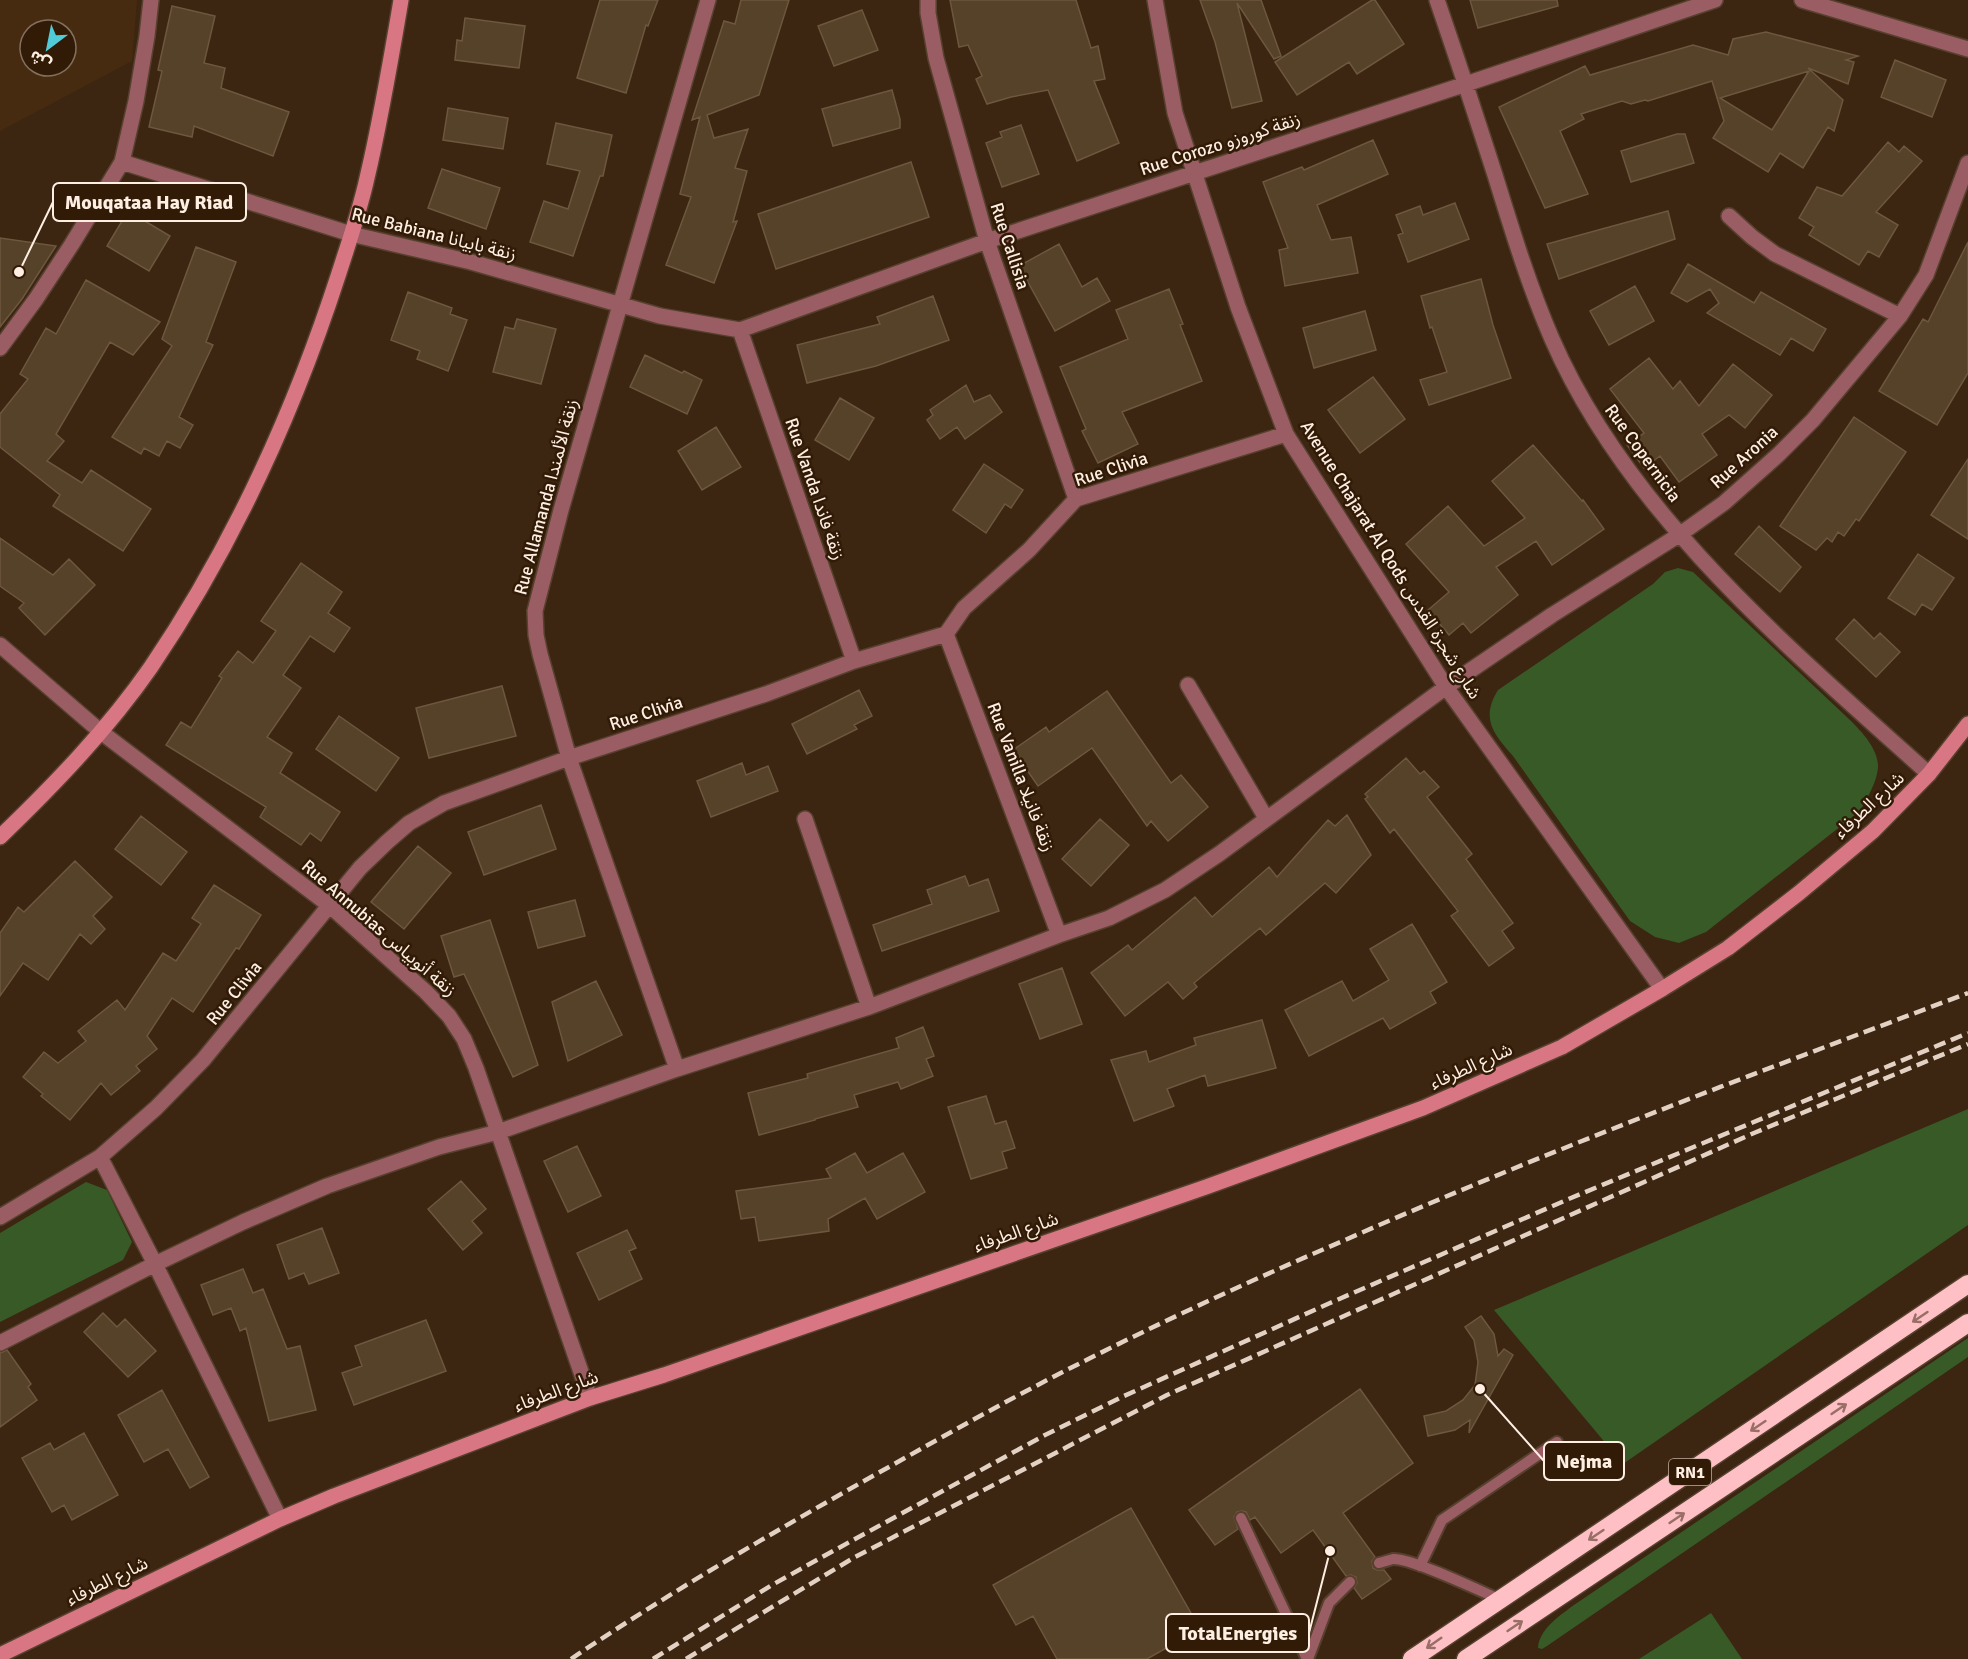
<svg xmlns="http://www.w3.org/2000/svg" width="1968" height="1659" font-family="Signika,'Noto Sans Arabic',sans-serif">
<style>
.built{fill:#472b11;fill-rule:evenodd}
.green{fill:#375a27}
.building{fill:#564129;stroke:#6d573f;stroke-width:1.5;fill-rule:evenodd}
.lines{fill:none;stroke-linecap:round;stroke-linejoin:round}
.lane-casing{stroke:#57412e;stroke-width:14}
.street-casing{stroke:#57412e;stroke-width:18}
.secondary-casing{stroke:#57412e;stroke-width:18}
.highway-casing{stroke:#57412e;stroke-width:21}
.lane{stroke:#9a5d64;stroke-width:10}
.street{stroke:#9a5d64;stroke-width:15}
.secondary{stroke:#d87783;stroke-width:15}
.highway{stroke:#fec0c5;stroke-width:18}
.rail{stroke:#e3d2c4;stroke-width:4.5;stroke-dasharray:12 6;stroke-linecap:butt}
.oneway{stroke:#986e66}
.labels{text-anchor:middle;stroke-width:5;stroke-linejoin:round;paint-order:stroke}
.shield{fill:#311b07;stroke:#c1afa1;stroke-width:1.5}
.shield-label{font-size:16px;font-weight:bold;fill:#ffefe3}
.street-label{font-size:18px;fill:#ffefe3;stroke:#311b07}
.leader{fill:none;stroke:#ffefe3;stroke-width:2}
.callout-dot{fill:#ffefe3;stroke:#311b07;stroke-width:2}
.callout{fill:#311b07;stroke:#ffefe3;stroke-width:2}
.callout-label{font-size:20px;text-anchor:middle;font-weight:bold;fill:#ffefe3}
</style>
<rect width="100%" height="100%" fill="#3c2511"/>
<path class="built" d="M 0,0 L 137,0 L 132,61 L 0,131 ZM 30,30 L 66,30 L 66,66 L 30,66 Z"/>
<path class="green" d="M 1678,568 L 1693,572 L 1851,721 C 1862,732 1878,749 1878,766 C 1878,780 1867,799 1860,811 L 1706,932 L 1679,943 L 1655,937 L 1630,921 L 1513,756 C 1494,734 1480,719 1498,690 L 1653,584 L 1665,572 Z
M 1968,1109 L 1968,1225 L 1623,1464 L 1494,1310 Z
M 86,1182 L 107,1190 L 132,1242 L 123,1260 L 0,1322 L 0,1233 Z
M 1968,1338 L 1968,1357 L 1547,1646 L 1542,1649 L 1538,1648 C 1539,1630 1558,1617 1571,1607 Z
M 1711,1613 L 1742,1659 L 1639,1659 Z"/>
<path class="building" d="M 600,0 L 658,0 L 648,26 L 646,25 L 626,93 L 577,78 Z
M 741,0 L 789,0 L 759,95 L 707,115 L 714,138 L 748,129 L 735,168 L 747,171 L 733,222 L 737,221 L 714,283 L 666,265 L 691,197 L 680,194 L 700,117 L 692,120 L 724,21 L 735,24 Z
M 950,0 L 1076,0 L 1091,48 L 1098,46 L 1105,79 L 1094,81 L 1119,143 L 1077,161 L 1048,90 L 1011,97 L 987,104 L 976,79 L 982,76 L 968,45 L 959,47 Z
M 1200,0 L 1261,0 L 1281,56 L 1274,59 L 1237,3 L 1262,101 L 1232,108 L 1215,42 Z
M 1372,0 L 1375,0 L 1404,44 L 1357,74 L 1349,62 L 1297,95 L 1275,62 Z
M 1470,0 L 1557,0 L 1558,6 L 1478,28 Z
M 172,6 L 215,16 L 204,63 L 225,68 L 221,88 L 289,112 L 273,156 L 194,126 L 192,137 L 149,127 L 162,71 L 158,70 Z
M 862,10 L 878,50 L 834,66 L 818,26 Z
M 465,18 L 525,26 L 519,68 L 455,60 L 457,40 L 462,41 Z
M 1766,32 L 1858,56 L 1846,60 L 1854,62 L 1848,84 L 1808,68 L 1843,100 L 1834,131 L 1828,127 L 1803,168 L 1780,153 L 1768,172 L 1713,138 L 1724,121 L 1712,81 L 1648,101 L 1645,100 L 1631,104 L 1622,101 L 1581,114 L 1584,119 L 1560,131 L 1588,194 L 1545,208 L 1499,107 L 1585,66 L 1590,75 L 1693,45 L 1728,55 L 1733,39 ZM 1809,71 L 1772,130 L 1720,98 Z
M 1895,60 L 1946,80 L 1932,117 L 1881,97 Z
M 892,90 L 900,119 L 900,128 L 833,146 L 822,109 Z
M 448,108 L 508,118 L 503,149 L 443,140 Z
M 556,123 L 612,135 L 603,176 L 600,176 L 573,256 L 530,242 L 544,201 L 568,209 L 580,171 L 547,164 Z
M 1021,125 L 1039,174 L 1002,187 L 986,143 L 1002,137 L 1000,132 Z
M 1677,134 L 1685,134 L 1694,163 L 1631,182 L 1621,151 Z
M 1373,140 L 1388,174 L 1317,205 L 1331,240 L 1351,237 L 1358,273 L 1285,286 L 1279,250 L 1288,248 L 1263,182 L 1302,167 L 1304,170 Z
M 1888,142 L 1899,152 L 1904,146 L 1922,161 L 1876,212 L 1898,225 L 1879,257 L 1868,251 L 1859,265 L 1809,235 L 1814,227 L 1799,218 L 1817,187 L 1842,196 Z
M 911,162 L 929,217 L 776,269 L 758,214 Z
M 442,169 L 500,188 L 486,229 L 428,208 Z
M 1455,203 L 1469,239 L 1408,262 L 1398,235 L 1403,233 L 1396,215 L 1420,206 L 1423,215 Z
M 128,211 L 170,236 L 149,271 L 107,246 Z
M 1668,211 L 1675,239 L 1559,279 L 1547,244 Z
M 0,238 L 56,246 L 22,299 L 0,327 Z
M 1968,242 L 1968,373 L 1937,425 L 1879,391 L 1923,319 L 1928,322 Z
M 1059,244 L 1082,287 L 1097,278 L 1110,301 L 1055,331 L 1019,266 Z
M 196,247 L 236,262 L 206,342 L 213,345 L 179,417 L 193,425 L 180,448 L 167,441 L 159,456 L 144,448 L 141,454 L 112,437 L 172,346 L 162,339 Z
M 1688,264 L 1754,303 L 1761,292 L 1826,329 L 1813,351 L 1791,338 L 1780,355 L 1707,313 L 1719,303 L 1710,289 L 1687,302 L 1671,293 Z
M 1481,279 L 1493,325 L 1511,378 L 1429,405 L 1420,380 L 1447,372 L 1432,327 L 1430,328 L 1421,296 Z
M 86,280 L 160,322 L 133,355 L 110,342 L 56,434 L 64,441 L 47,461 L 82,483 L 91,470 L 151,509 L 123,551 L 53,506 L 60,495 L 0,447 L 0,414 L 28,379 L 20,374 L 46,328 L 56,334 Z
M 1635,286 L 1654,321 L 1609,345 L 1590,311 Z
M 1169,289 L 1183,324 L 1180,325 L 1202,381 L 1122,412 L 1138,444 L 1098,463 L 1082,431 L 1086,429 L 1060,367 L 1128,339 L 1116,310 Z
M 408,292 L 452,308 L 450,314 L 467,320 L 448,371 L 417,359 L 420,351 L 391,340 Z
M 933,296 L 949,340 L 876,366 L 807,383 L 797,345 L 880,324 L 877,317 Z
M 1365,311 L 1376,350 L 1314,368 L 1303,328 Z
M 517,319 L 556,329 L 541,384 L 493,372 L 505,327 L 514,329 Z
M 645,355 L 682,373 L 684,371 L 702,380 L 687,414 L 630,387 Z
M 1649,358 L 1673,389 L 1680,381 L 1699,406 L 1733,364 L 1772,395 L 1745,428 L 1729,415 L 1702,434 L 1717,455 L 1679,482 L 1660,456 L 1644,468 L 1627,445 L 1644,433 L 1610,389 Z
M 1373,377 L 1405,419 L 1360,453 L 1328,410 Z
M 966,385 L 974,402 L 990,395 L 1002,412 L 965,439 L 957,427 L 940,439 L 927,420 L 933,415 L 930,410 Z
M 840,398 L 874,418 L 849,460 L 815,440 Z
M 1854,417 L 1906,452 L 1859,521 L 1856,519 L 1844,536 L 1838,532 L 1832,542 L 1827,538 L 1816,550 L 1780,526 Z
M 716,427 L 741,467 L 702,490 L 678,451 Z
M 1533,445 L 1582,501 L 1583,500 L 1604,529 L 1552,565 L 1536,541 L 1496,567 L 1518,595 L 1471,633 L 1463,623 L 1449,635 L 1428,610 L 1449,592 L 1406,544 L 1448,506 L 1484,546 L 1525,518 L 1492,481 Z
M 1968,459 L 1968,539 L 1931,515 Z
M 984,464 L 1023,490 L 1011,508 L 1005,504 L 986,533 L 953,510 Z
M 1759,526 L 1801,567 L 1780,592 L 1735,554 Z
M 0,538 L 53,575 L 69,559 L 95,585 L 45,635 L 19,608 L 24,603 L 0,586 Z
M 1918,554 L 1954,578 L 1932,610 L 1922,604 L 1915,615 L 1888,598 Z
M 301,563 L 342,592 L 328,613 L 350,628 L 334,652 L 310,636 L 283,675 L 301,688 L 267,737 L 292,753 L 280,773 L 340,812 L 321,841 L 310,833 L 301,845 L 260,817 L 266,807 L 166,745 L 181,722 L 191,728 L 222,678 L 219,676 L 238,651 L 253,663 L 276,631 L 261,621 Z
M 1854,619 L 1874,639 L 1880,633 L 1900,652 L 1876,677 L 1836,639 Z
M 502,686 L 516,736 L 429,758 L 416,708 Z
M 859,690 L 872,716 L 854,725 L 857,729 L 807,754 L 792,724 Z
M 1107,691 L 1171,783 L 1181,775 L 1208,807 L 1168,841 L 1151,821 L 1147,826 L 1092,748 L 1038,786 L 1013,750 L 1046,727 L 1049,732 Z
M 339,716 L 399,758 L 376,791 L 316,749 Z
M 1406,758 L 1420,774 L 1424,771 L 1439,787 L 1427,797 L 1472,854 L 1466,859 L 1513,923 L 1502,931 L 1514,948 L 1489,966 L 1451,916 L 1458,911 L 1394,829 L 1390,833 L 1365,799 L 1368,797 L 1365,794 Z
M 742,763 L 746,775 L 768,766 L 778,791 L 711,817 L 697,781 Z
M 541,805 L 556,849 L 484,875 L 468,832 Z
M 1347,815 L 1371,855 L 1336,893 L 1325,883 L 1266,935 L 1260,928 L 1194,983 L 1197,987 L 1183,999 L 1168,982 L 1125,1016 L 1091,973 L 1128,945 L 1132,950 L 1195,897 L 1212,917 L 1269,867 L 1277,877 L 1328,820 L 1335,826 Z
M 141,816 L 187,852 L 161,885 L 115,849 Z
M 1100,819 L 1129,845 L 1091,886 L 1062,859 Z
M 418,846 L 451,873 L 404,929 L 371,902 Z
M 75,861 L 112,897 L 93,916 L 105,929 L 91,944 L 80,934 L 48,980 L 23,963 L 0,996 L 0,933 L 18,907 L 24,912 Z
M 965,876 L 969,886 L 988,879 L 999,911 L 882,951 L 873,925 L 932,904 L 927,890 Z
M 214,885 L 261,915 L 239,949 L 236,948 L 193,1012 L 172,998 L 147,1036 L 157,1049 L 136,1066 L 140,1071 L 111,1095 L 101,1083 L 70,1120 L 41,1096 L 43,1094 L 23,1077 L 44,1052 L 58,1063 L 86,1041 L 78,1031 L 117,1000 L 125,1010 L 163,953 L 176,961 L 201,924 L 192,918 Z
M 575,900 L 585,936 L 538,948 L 528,912 Z
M 490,920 L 538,1065 L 513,1077 L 464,974 L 454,977 L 441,936 Z
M 1412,924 L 1447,982 L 1430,992 L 1436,1003 L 1390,1029 L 1383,1018 L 1309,1056 L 1285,1010 L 1342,981 L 1353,1001 L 1389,980 L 1370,949 Z
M 1062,968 L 1082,1024 L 1040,1039 L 1019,984 Z
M 596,981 L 622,1035 L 568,1061 L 552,1002 Z
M 1262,1020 L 1276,1068 L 1208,1086 L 1205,1075 L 1167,1089 L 1174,1106 L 1134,1121 L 1111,1060 L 1146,1051 L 1149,1062 L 1196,1045 L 1194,1038 Z
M 923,1027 L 934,1056 L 926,1059 L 933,1076 L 901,1089 L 898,1082 L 854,1095 L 858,1107 L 815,1119 L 815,1120 L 759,1135 L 748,1093 L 808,1078 L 807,1074 L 899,1048 L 896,1038 Z
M 986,1096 L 995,1124 L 1006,1121 L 1015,1148 L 1002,1152 L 1007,1168 L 971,1179 L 948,1107 Z
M 577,1146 L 601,1196 L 568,1212 L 544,1161 Z
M 855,1153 L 867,1173 L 903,1153 L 925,1192 L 877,1219 L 865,1198 L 828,1219 L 829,1231 L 759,1241 L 755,1217 L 741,1219 L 736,1191 L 831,1178 L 826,1169 Z
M 461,1181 L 486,1209 L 472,1221 L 482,1233 L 463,1250 L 428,1209 Z
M 322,1228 L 339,1273 L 309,1284 L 304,1273 L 289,1279 L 277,1245 Z
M 627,1230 L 636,1248 L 629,1251 L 642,1279 L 599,1300 L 577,1253 Z
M 243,1269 L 253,1293 L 263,1289 L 287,1349 L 300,1346 L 316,1410 L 269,1421 L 246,1328 L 240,1331 L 231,1308 L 213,1315 L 201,1285 Z
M 103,1313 L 117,1327 L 125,1319 L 156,1351 L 128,1377 L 84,1332 Z
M 1481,1316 L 1494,1334 L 1498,1356 L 1504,1349 L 1513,1355 L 1469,1433 L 1470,1420 L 1455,1430 L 1428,1436 L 1424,1416 L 1446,1411 L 1463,1400 L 1475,1385 L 1478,1362 L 1474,1340 L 1465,1327 Z
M 426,1320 L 446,1371 L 354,1405 L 342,1373 L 362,1366 L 355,1346 Z
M 7,1350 L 31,1384 L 28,1387 L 37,1400 L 0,1427 L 0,1353 Z
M 1360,1389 L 1413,1463 L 1343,1513 L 1375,1557 L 1372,1561 L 1373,1568 L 1377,1570 L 1384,1570 L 1391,1579 L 1362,1599 L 1354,1588 L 1357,1583 L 1356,1577 L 1351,1575 L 1346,1576 L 1313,1530 L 1281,1553 L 1255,1517 L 1250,1520 L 1246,1512 L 1242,1511 L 1237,1512 L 1234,1517 L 1238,1529 L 1215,1545 L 1189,1510 Z
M 162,1390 L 209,1477 L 190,1488 L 168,1449 L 144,1462 L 118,1415 Z
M 84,1433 L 118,1495 L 72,1520 L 64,1505 L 52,1512 L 22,1458 L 50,1443 L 54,1450 Z
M 1131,1508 L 1200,1629 L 1147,1659 L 1057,1659 L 1033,1616 L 1016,1625 L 993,1585 Z"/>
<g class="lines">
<g class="lane-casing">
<path id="lane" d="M 1241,1518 L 1307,1659
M 1379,1563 C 1384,1562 1389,1560 1393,1559 C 1412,1558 1480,1591 1501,1600
M 1420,1566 L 1442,1520 L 1557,1442
M 1308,1659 L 1329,1603 L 1350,1582"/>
</g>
<g class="street-casing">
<path id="street" d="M 928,0 L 928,13 L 936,58 L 987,241 L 1076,499
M 1155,0 L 1175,113 L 1238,307 L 1286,434 L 1446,687 L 1662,989
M 1437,0 C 1457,58 1476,116 1495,175 C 1512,230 1529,286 1552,339 C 1628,514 1790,649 1929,774
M 1802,0 L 1968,49
M 122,162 L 351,234 L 471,262 L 660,316 L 740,330 L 987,241 L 1466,84 L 1715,0
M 1729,216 L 1752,237 L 1775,254 L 1900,316
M 740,330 L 854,661
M 0,348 L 36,299 L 72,244 L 122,162 L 136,101 L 147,36 L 151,0
M 946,634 L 1059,935
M 0,645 L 101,732 L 329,905 L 426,992 L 449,1016 L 464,1039 L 476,1068 L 590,1398
M 1188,685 L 1266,818
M 805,819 L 869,1007
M 677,1069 L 569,758 L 540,654 L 536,635 L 535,611 L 561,510 L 708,0
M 100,1157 L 155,1264 L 280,1519
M 0,1217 L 100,1157 L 156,1108 L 203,1060 L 360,868 L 387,842 L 409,823 L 444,803 L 569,758 L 766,694 L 854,661 L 946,634 L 964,608 L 1029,550 L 1076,499 L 1286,434
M 0,1343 L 155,1264 L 243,1222 L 327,1186 L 439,1147 L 498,1132 L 677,1069 L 869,1007 L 1059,935 L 1109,918 L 1165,890 L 1219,854 L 1446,687 L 1552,615 L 1679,535 L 1724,503 L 1779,454 L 1813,420 L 1900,316 L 1926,275 L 1968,163"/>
</g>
<g class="secondary-casing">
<path id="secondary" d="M 0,837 C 54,785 108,729 151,667 C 233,546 294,412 339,273 C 349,242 360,210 367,178 C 381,119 391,59 401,0
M 0,1655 L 280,1519 L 334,1496 L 590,1398 L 664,1375 L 1206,1187 L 1423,1108 L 1562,1047 L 1662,989 L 1728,948 L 1799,893 L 1873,831 L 1929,774 L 1968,724"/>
</g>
<g class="highway-casing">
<path id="highway" d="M 1412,1659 L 1968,1284
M 1466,1659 L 1968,1323"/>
</g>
<use href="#lane" class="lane"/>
<use href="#street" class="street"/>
<use href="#secondary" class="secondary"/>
<use href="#highway" class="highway"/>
<path class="rail" d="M 571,1659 C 666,1595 765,1537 864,1481 C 928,1445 991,1409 1055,1376 C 1150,1327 1247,1282 1345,1240 C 1549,1150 1759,1072 1968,993
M 653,1659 L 772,1585 L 824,1556 L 1045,1435 L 1124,1396 L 1330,1303 L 1571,1198 L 1968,1033
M 686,1659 L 855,1557 L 1167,1395 L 1754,1133 L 1968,1044"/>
</g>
<defs><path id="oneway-shaft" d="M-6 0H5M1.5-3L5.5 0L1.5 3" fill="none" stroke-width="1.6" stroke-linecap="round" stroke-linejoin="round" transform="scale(1.5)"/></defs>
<g class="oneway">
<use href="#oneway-shaft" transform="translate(1920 1317) rotate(146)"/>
<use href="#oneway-shaft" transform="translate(1839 1409) rotate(-34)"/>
<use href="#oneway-shaft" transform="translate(1758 1426) rotate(146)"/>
<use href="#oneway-shaft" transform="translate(1677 1518) rotate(-34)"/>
<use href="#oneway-shaft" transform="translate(1596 1535) rotate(146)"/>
<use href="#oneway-shaft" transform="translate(1515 1626) rotate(-34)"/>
<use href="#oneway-shaft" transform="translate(1434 1643) rotate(145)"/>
</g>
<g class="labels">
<rect class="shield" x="1669" y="1459" width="42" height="26" rx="4.5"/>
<g class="shield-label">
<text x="1690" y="1478">RN1</text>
</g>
<g class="street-label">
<text transform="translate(1220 144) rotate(-18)" y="6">Rue Corozo زنقة كوروزو</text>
<text transform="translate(434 234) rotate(14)" y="6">Rue Babiana زنقة بابيانا</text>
<text transform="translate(1010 246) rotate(72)" y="6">Rue Callisia</text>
<text transform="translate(1643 453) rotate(54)" y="6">Rue Copernicia</text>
<text transform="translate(1744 457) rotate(-42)" y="6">Rue Aronia</text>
<text transform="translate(1111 469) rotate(-18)" y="6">Rue Clivia</text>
<text transform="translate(815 489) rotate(71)" y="6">Rue Vanda زنقة فاندا</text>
<text transform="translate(546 497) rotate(-75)" y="6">Rue Allamanda زنقة الألمندا</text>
<text transform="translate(1391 560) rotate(58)" y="6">Avenue Chajarat Al Qods شارع شجرة القدس</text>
<text transform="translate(646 713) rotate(-18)" y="6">Rue Clivia</text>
<text transform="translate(1021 777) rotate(69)" y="6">Rue Vanilla زنقة فانيلا</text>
<text transform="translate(1869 805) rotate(-43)" y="6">شارع الطرفاء</text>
<text transform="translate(379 928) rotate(41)" y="6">Rue Annubias زنقة أنوبياس</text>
<text transform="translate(234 993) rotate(-51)" y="6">Rue Clivia</text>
<text transform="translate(1471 1066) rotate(-24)" y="6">شارع الطرفاء</text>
<text transform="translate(1016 1232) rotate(-19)" y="6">شارع الطرفاء</text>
<text transform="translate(556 1391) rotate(-20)" y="6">شارع الطرفاء</text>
<text transform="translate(107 1581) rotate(-26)" y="6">شارع الطرفاء</text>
</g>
</g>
<path class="leader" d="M19 272L53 202M1480 1389L1544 1461M1330 1551L1309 1633"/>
<g class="callout-dot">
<circle cx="19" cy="272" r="6"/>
<circle cx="1480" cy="1389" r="6"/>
<circle cx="1330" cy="1551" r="6"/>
</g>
<g class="callout">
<rect x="53" y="183" width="193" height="38" rx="6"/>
<rect x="1544" y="1442" width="80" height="38" rx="6"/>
<rect x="1166" y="1614" width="143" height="38" rx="6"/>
</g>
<g class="callout-label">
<text x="149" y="209">Mouqataa Hay Riad</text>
<text x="1584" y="1468">Nejma</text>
<text x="1238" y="1640">TotalEnergies</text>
</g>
<g transform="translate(48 48) rotate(212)"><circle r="28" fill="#311b07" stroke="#83705f" stroke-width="1.5"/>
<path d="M0-4.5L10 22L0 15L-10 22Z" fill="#52cbd8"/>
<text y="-9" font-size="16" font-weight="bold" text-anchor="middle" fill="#ffefe3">ش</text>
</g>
</svg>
